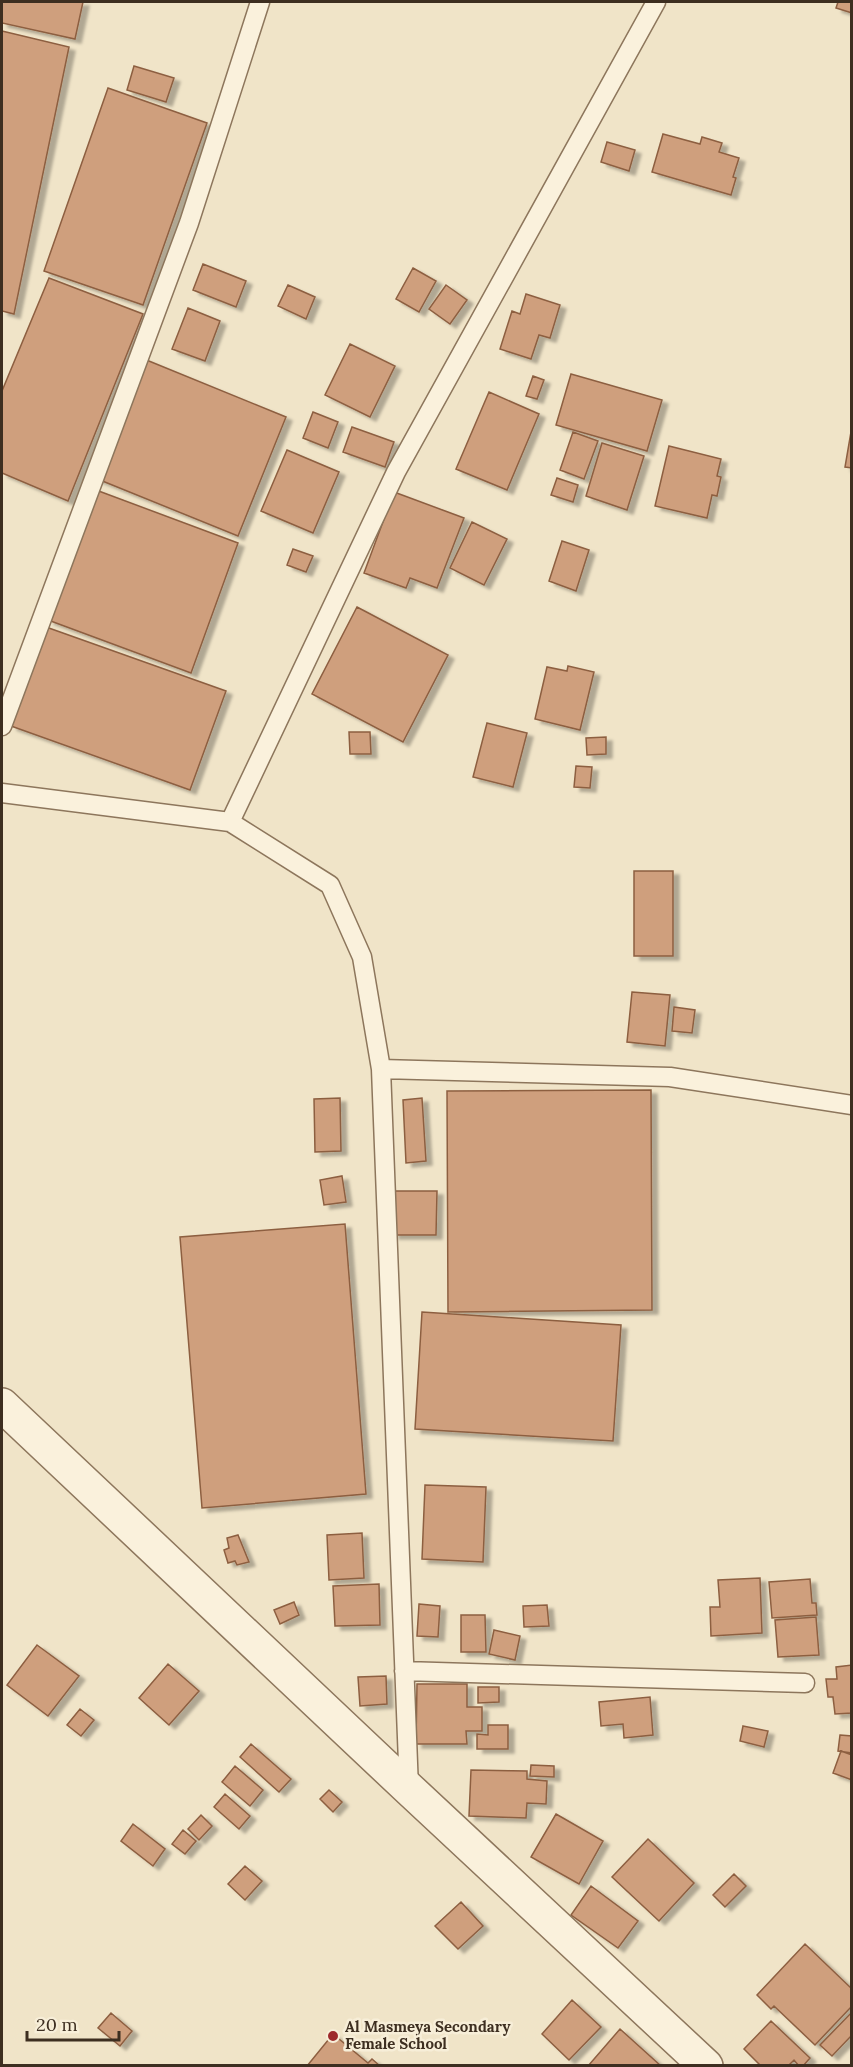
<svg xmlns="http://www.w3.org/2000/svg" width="853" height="2067" font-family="Lora,serif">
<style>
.building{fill:#cf9f7d;stroke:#8d5f41;stroke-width:1.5;filter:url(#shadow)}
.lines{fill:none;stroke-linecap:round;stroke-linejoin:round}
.lane-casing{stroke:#8d765c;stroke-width:21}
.street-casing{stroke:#8d765c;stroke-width:36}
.lane{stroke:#faf1dc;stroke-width:18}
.street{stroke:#faf1dc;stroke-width:33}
.poi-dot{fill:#9e2a2b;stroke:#f7eed8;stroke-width:2}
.labels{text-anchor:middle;stroke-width:5;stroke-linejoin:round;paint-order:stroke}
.poi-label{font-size:15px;font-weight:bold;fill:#3d2e20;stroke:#f7eed8;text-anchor:start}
</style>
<defs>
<filter id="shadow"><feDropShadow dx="6" dy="4" stdDeviation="1.5" flood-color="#0004"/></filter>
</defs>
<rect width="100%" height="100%" fill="#f0e4c8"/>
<path class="building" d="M 2,2 L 83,2 L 75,39 L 2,23 Z
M 838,2 L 852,2 L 852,13 L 836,8 Z
M 2,31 L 69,47 L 14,314 L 2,311 Z
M 134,66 L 174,78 L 166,102 L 127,90 Z
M 108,88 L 207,123 L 143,305 L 44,271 Z
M 663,134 L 700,144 L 702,137 L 722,143 L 719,152 L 739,158 L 733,177 L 736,178 L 731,195 L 652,172 Z
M 607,142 L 635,150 L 629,171 L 601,162 Z
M 203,264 L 246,281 L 236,307 L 193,290 Z
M 413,268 L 436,281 L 419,312 L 396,299 Z
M 49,278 L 143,314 L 68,501 L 2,473 L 2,391 Z
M 288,285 L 315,297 L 306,319 L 278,306 Z
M 446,285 L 467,300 L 450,324 L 429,309 Z
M 526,294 L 560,305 L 550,338 L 539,335 L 531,359 L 500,349 L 512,311 L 520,314 Z
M 188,308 L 220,321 L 205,361 L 172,349 Z
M 350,344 L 395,366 L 370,417 L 325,395 Z
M 144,359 L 286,417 L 238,536 L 95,478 Z
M 571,374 L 662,400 L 647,451 L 556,425 Z
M 533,376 L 544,380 L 537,399 L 526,396 Z
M 489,392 L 539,414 L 507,490 L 456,469 Z
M 313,412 L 338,422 L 328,448 L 303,438 Z
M 852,426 L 852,468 L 845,467 Z
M 352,427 L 394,442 L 385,467 L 343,452 Z
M 573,432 L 598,441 L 584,479 L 560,470 Z
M 602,443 L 644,456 L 627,510 L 586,496 Z
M 669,446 L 721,459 L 717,476 L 721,477 L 717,496 L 712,495 L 707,518 L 655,506 Z
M 287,450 L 339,472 L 313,533 L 261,511 Z
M 557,478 L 578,485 L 573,502 L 551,495 Z
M 96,490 L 238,543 L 191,673 L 48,620 Z
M 394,492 L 464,518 L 437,588 L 410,578 L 406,588 L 364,573 Z
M 472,522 L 507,539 L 484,585 L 450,568 Z
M 562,541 L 589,550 L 576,591 L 549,581 Z
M 293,549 L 313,556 L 306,572 L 287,565 Z
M 357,607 L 448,655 L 403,742 L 312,694 Z
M 46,627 L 226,691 L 190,790 L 11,726 Z
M 568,666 L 594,672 L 580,730 L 535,719 L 547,667 L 567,671 Z
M 487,723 L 527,733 L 513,787 L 473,777 Z
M 349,732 L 370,732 L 371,754 L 350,754 Z
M 606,737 L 606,754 L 587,755 L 586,738 Z
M 576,766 L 592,767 L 590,788 L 574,787 Z
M 634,871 L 673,871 L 673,956 L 634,956 Z
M 632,992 L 670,995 L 665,1046 L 627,1042 Z
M 674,1007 L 695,1010 L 692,1033 L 672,1031 Z
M 651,1090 L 652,1310 L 448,1312 L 447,1091 Z
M 340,1098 L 341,1151 L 315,1152 L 314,1099 Z
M 422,1098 L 426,1161 L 406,1163 L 403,1100 Z
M 342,1176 L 346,1202 L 324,1205 L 320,1180 Z
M 393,1191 L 437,1191 L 436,1235 L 393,1235 Z
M 345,1224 L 366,1494 L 202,1508 L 180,1237 Z
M 422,1312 L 621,1325 L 613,1441 L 415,1429 Z
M 425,1485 L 486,1487 L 483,1562 L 422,1559 Z
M 362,1533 L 364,1578 L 329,1580 L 327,1535 Z
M 238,1535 L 249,1562 L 237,1565 L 235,1561 L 228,1563 L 224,1550 L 229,1548 L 227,1538 Z
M 760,1578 L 762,1633 L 711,1636 L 710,1607 L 720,1607 L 718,1580 Z
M 810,1579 L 812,1603 L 816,1603 L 817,1615 L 772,1618 L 769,1582 Z
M 379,1584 L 380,1625 L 335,1626 L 333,1586 Z
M 294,1602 L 299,1615 L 280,1624 L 274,1610 Z
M 419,1604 L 440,1606 L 438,1637 L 417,1636 Z
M 547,1605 L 549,1626 L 524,1627 L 523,1606 Z
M 461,1615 L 485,1615 L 486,1652 L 461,1652 Z
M 816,1617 L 819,1655 L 778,1657 L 775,1620 Z
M 494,1630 L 520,1636 L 515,1660 L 489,1654 Z
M 37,1645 L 79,1676 L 48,1716 L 7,1685 Z
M 168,1664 L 199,1691 L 169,1725 L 139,1698 Z
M 852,1665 L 852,1713 L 835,1714 L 833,1697 L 828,1697 L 826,1679 L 837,1679 L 836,1667 Z
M 386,1676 L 387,1704 L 360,1706 L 358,1677 Z
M 417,1684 L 467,1684 L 467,1707 L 482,1707 L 482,1731 L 466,1731 L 467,1744 L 416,1744 Z
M 478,1687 L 499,1687 L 499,1702 L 478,1703 Z
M 650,1697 L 653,1735 L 624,1738 L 623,1724 L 601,1726 L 599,1702 Z
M 80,1709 L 94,1720 L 81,1736 L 67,1725 Z
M 488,1725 L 508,1725 L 508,1749 L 477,1749 L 477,1734 L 488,1735 Z
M 743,1726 L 768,1731 L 764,1747 L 740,1741 Z
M 840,1735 L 852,1736 L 852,1753 L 838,1751 Z
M 251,1744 L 291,1779 L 279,1792 L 240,1757 Z
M 841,1751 L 852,1755 L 852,1780 L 833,1773 Z
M 531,1765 L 554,1766 L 554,1777 L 530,1776 Z
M 235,1766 L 263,1790 L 250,1806 L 222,1782 Z
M 471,1770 L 527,1771 L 527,1779 L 547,1781 L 546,1804 L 527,1803 L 526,1818 L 469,1816 Z
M 329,1790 L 342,1802 L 333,1812 L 320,1799 Z
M 225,1794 L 250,1816 L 239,1829 L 214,1807 Z
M 556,1814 L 603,1841 L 579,1884 L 531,1857 Z
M 201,1815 L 212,1826 L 199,1840 L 188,1829 Z
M 133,1824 L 165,1849 L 153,1866 L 121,1841 Z
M 183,1830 L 196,1841 L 185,1854 L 172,1844 Z
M 648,1839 L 694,1883 L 659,1921 L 612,1877 Z
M 245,1866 L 262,1881 L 245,1900 L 228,1884 Z
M 734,1874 L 746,1886 L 725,1907 L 713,1895 Z
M 591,1886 L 638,1921 L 618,1948 L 571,1915 Z
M 461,1902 L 483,1926 L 458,1949 L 435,1926 Z
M 805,1944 L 852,1989 L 852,2006 L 815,2045 L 774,2006 L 771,2009 L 757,1995 Z
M 572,2000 L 601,2027 L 569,2060 L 542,2034 Z
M 852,2012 L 852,2035 L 832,2056 L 820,2045 Z
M 111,2013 L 132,2031 L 120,2046 L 98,2028 Z
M 771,2021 L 810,2058 L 803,2066 L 799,2066 L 794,2060 L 788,2066 L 761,2066 L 744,2049 Z
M 620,2029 L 661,2066 L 588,2066 Z
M 333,2034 L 368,2063 L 372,2059 L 380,2066 L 307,2066 Z"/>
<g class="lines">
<g class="lane-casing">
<path id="lane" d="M 2,726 L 189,223 L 260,2
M 2,793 L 230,822 L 396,472 L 656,2
M 230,822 L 330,885 L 362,957 L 381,1069 L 409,1789
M 381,1069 L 670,1077 L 852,1105
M 404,1671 L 805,1683"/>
</g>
<g class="street-casing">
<path id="street" d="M 2,1405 L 409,1789 L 706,2066"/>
</g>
<use href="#lane" class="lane"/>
<use href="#street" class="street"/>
</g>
<circle class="poi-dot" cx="333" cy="2036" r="6"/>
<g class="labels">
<g class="poi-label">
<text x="345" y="2032">Al Masmeya Secondary<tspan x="345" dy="17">Female School</tspan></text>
</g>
</g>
<rect width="853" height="2067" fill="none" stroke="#3d2e20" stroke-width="6"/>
<path d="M27 2031v9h92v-9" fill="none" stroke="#3d2e20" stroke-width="3"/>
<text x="36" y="2031" font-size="18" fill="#3d2e20" stroke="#f7eed8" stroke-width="4.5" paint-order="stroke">20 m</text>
</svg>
